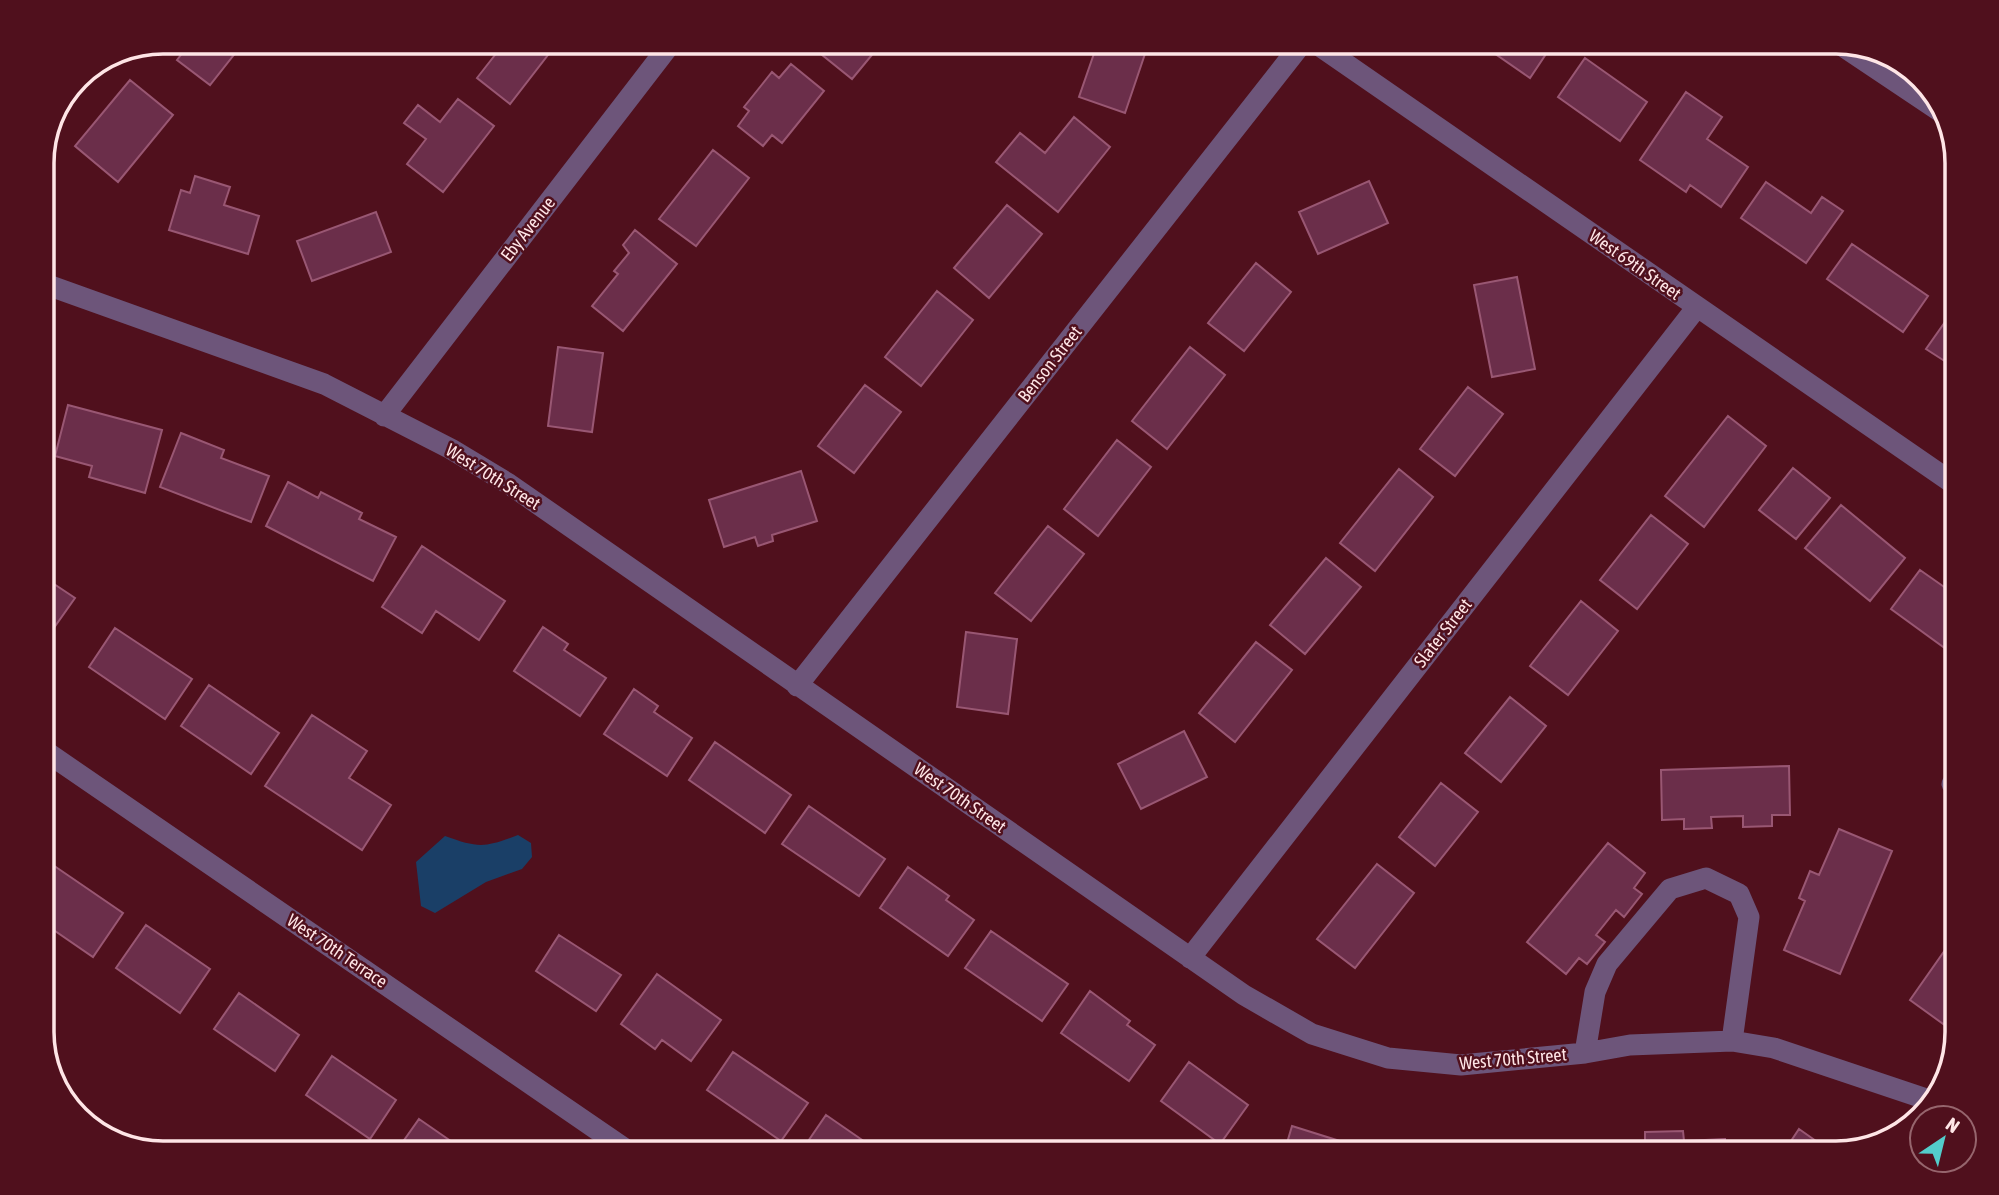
<svg xmlns="http://www.w3.org/2000/svg" width="1999" height="1195" font-family="'Asap Condensed',sans-serif">
<style>
.water{fill:#1a3f67}
.building{fill:#6b2e4a;stroke:#995773;stroke-width:2}
.lines{fill:none;stroke-linecap:round;stroke-linejoin:round}
.minor{stroke:#6d557a;stroke-width:21}
.labels{text-anchor:middle;stroke-width:5;stroke-linejoin:round;paint-order:stroke}
.street-label{font-size:18px;fill:#fee5e6;stroke:#50101d}
.rim{fill:none;stroke:#fee5e6;stroke-width:3.5}
</style>
<rect width="100%" height="100%" fill="#50101d"/>
<path class="water" d="M 518,835 L 531,843 L 532,857 L 522,869 L 486,882 L 435,913 L 421,906 L 416,862 L 445,836 C 478,848 485,848 518,835 Z"/>
<path class="building" d="M 191,42 L 244,42 L 210,85 L 177,60 Z
M 496,42 L 558,42 L 510,104 L 477,78 L 502,46 Z
M 806,42 L 878,42 L 881,44 L 852,79 Z
M 1098,42 L 1149,42 L 1125,113 L 1079,97 Z
M 1478,42 L 1554,42 L 1530,78 Z
M 1585,58 L 1647,102 L 1620,141 L 1558,97 Z
M 791,64 L 824,91 L 782,143 L 772,135 L 763,146 L 738,126 L 749,111 L 744,107 L 772,72 L 779,78 Z
M 130,80 L 173,115 L 118,182 L 75,146 Z
M 1686,92 L 1722,117 L 1707,139 L 1748,167 L 1721,207 L 1690,185 L 1686,192 L 1640,160 Z
M 458,99 L 494,126 L 443,192 L 407,164 L 426,139 L 404,123 L 418,105 L 440,122 Z
M 1074,117 L 1110,147 L 1058,212 L 996,162 L 1020,133 L 1045,153 Z
M 713,150 L 749,178 L 696,246 L 659,219 Z
M 195,176 L 230,187 L 224,205 L 259,216 L 248,254 L 169,230 L 181,190 L 190,193 Z
M 1369,181 L 1388,223 L 1318,254 L 1299,212 Z
M 1766,182 L 1811,213 L 1822,197 L 1843,211 L 1806,263 L 1741,218 Z
M 1007,205 L 1042,234 L 989,298 L 954,268 Z
M 376,212 L 391,252 L 312,281 L 297,241 Z
M 635,230 L 677,264 L 623,331 L 592,306 L 618,274 L 614,271 L 629,253 L 623,245 Z
M 1852,244 L 1928,296 L 1903,332 L 1827,279 Z
M 1256,263 L 1291,292 L 1244,351 L 1208,323 Z
M 1517,277 L 1535,369 L 1492,377 L 1474,285 Z
M 937,291 L 973,320 L 921,386 L 885,357 Z
M 1957,305 L 1957,369 L 1926,349 Z
M 558,347 L 603,353 L 592,432 L 548,426 Z
M 1190,347 L 1225,375 L 1167,449 L 1132,421 Z
M 865,385 L 901,412 L 854,473 L 818,446 Z
M 1468,387 L 1503,414 L 1455,476 L 1420,449 Z
M 68,405 L 162,430 L 145,493 L 89,477 L 92,466 L 55,456 Z
M 1728,416 L 1766,446 L 1704,527 L 1665,496 Z
M 181,433 L 224,450 L 221,458 L 269,476 L 251,522 L 160,487 Z
M 1117,440 L 1151,467 L 1098,536 L 1064,509 Z
M 1793,468 L 1830,498 L 1796,539 L 1759,510 Z
M 1399,469 L 1433,497 L 1375,571 L 1340,543 Z
M 801,471 L 817,521 L 772,535 L 773,541 L 758,546 L 755,537 L 724,547 L 709,500 Z
M 288,482 L 318,498 L 321,492 L 362,513 L 359,519 L 396,537 L 373,581 L 266,526 Z
M 1841,505 L 1905,558 L 1870,601 L 1805,548 Z
M 1651,515 L 1688,544 L 1637,609 L 1600,580 Z
M 1048,526 L 1084,554 L 1031,621 L 995,593 Z
M 422,546 L 505,601 L 479,640 L 436,611 L 422,633 L 382,607 Z
M 1326,558 L 1361,587 L 1305,654 L 1270,625 Z
M 1920,570 L 1957,596 L 1957,657 L 1891,609 Z
M 42,576 L 75,598 L 46,639 L 42,636 Z
M 1581,601 L 1618,631 L 1568,695 L 1530,666 Z
M 543,627 L 568,644 L 564,650 L 606,678 L 580,716 L 514,671 Z
M 115,628 L 192,679 L 165,719 L 89,667 Z
M 966,632 L 1017,639 L 1008,714 L 957,707 Z
M 1256,642 L 1292,670 L 1235,742 L 1199,713 Z
M 209,685 L 279,733 L 251,774 L 181,726 Z
M 634,689 L 658,706 L 654,712 L 692,738 L 667,776 L 604,734 Z
M 1510,697 L 1546,726 L 1501,782 L 1465,753 Z
M 312,715 L 367,751 L 349,778 L 391,805 L 362,850 L 265,786 Z
M 1184,731 L 1207,777 L 1141,809 L 1118,764 Z
M 715,742 L 791,795 L 765,833 L 689,780 Z
M 1789,766 L 1790,815 L 1772,815 L 1772,826 L 1743,827 L 1743,816 L 1711,817 L 1712,828 L 1684,829 L 1684,819 L 1662,820 L 1661,770 Z
M 1441,783 L 1478,812 L 1435,866 L 1399,837 Z
M 809,806 L 885,859 L 859,896 L 782,844 Z
M 1839,829 L 1892,851 L 1840,974 L 1784,950 L 1805,901 L 1799,898 L 1810,871 L 1819,875 Z
M 1608,843 L 1645,873 L 1634,888 L 1642,894 L 1624,917 L 1616,910 L 1596,935 L 1605,942 L 1587,964 L 1579,958 L 1566,974 L 1527,942 Z
M 50,863 L 123,913 L 93,957 L 42,922 L 42,875 Z
M 1377,864 L 1414,893 L 1355,968 L 1317,939 Z
M 908,867 L 949,896 L 946,900 L 974,920 L 948,956 L 880,908 Z
M 146,925 L 210,969 L 180,1013 L 116,968 Z
M 991,931 L 1068,984 L 1042,1021 L 965,968 Z
M 1957,933 L 1957,1034 L 1910,1000 Z
M 559,935 L 621,975 L 596,1011 L 536,971 Z
M 657,974 L 721,1020 L 691,1061 L 662,1040 L 655,1049 L 621,1024 Z
M 1090,991 L 1130,1021 L 1127,1025 L 1155,1045 L 1129,1081 L 1061,1033 Z
M 239,993 L 299,1035 L 275,1071 L 214,1029 Z
M 733,1052 L 808,1103 L 781,1141 L 707,1090 Z
M 332,1056 L 396,1100 L 370,1139 L 306,1095 Z
M 1189,1062 L 1248,1105 L 1220,1144 L 1161,1101 Z
M 826,1115 L 881,1153 L 800,1153 Z
M 419,1119 L 468,1153 L 395,1153 Z
M 1292,1126 L 1362,1148 L 1360,1153 L 1284,1153 Z
M 1799,1129 L 1833,1153 L 1783,1153 Z
M 1683,1131 L 1684,1141 L 1725,1139 L 1726,1153 L 1645,1153 L 1645,1132 Z
M 1566,1147 L 1567,1153 L 1529,1153 Z
M 1414,1148 L 1452,1152 L 1413,1153 Z"/>
<g class="lines">
<path class="minor" d="M 1314,42 L 1957,486
M 1838,43 L 1944,114
M 42,283 L 324,384 L 451,449 L 509,484 L 1244,995 L 1312,1034 L 1388,1058 L 1461,1065 L 1585,1053 L 1630,1045 L 1732,1041 L 1774,1048 L 1932,1101
M 384,416 L 672,42
M 797,686 L 1303,42
M 42,749 L 631,1153
M 1957,776 L 1952,784 L 1957,788
M 1190,958 L 1697,307
M 1585,1053 L 1595,992 L 1607,964 L 1670,889 L 1706,878 L 1739,894 L 1749,917 L 1732,1041"/>
</g>
<g class="labels">
<g class="street-label">
<text transform="translate(528 229) rotate(-52)" y="6">Eby Avenue</text>
<text transform="translate(1635 265) rotate(35)" y="6">West 69th Street</text>
<text transform="translate(1050 364) rotate(-52)" y="6">Benson Street</text>
<text transform="translate(493 477) rotate(32)" y="6">West 70th Street</text>
<text transform="translate(1443 633) rotate(-52)" y="6">Slater Street</text>
<text transform="translate(960 798) rotate(35)" y="6">West 70th Street</text>
<text transform="translate(337 951) rotate(34)" y="6">West 70th Terrace</text>
<text transform="translate(1513 1059) rotate(-5)" y="6">West 70th Street</text>
</g>
</g>
<path d="M0 0H1999V1195H0ZM163 54H1836A109 109 0 0 1 1945 163V1032A109 109 0 0 1 1836 1141H163A109 109 0 0 1 54 1032V163A109 109 0 0 1 163 54Z" fill="#50101d" fill-rule="evenodd"/>
<path class="rim" d="M163 54H1836A109 109 0 0 1 1945 163V1032A109 109 0 0 1 1836 1141H163A109 109 0 0 1 54 1032V163A109 109 0 0 1 163 54Z"/>
<g transform="translate(1943 1139) rotate(35)"><circle r="33" fill="#50101d" stroke="#96656d" stroke-width="2"/>
<path d="M0-5L12 26L0 18L-12 26Z" fill="#53cdcb"/>
<text y="-10" font-size="19" font-weight="bold" text-anchor="middle" fill="#fee5e6">N</text>
</g>
</svg>
